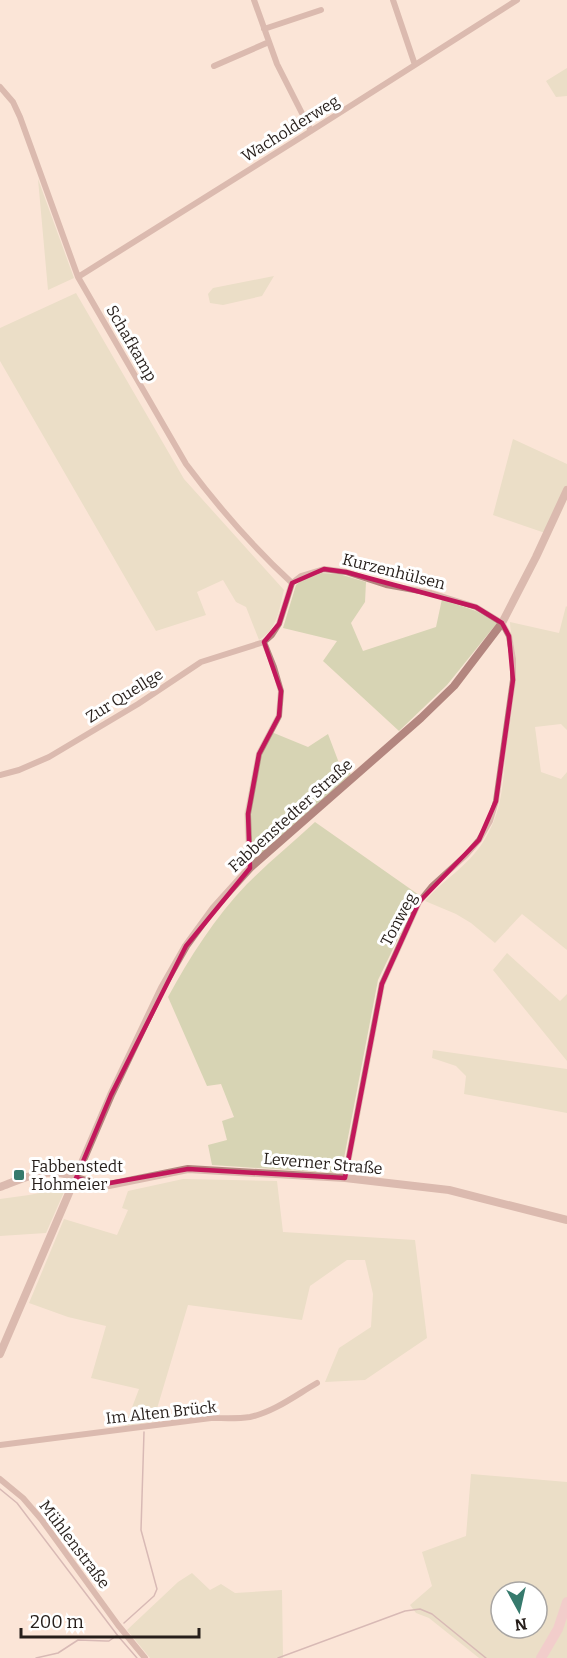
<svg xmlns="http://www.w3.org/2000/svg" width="567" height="1658" font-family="Bitter,serif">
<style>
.green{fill:#d7d4b4;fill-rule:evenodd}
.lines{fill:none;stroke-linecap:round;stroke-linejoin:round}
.stream{stroke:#ad848c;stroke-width:1.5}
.river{stroke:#e7afbd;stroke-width:10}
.minor{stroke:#b3867f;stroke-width:6}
.tertiary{stroke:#b3867f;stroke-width:8}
.marked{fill:none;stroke:#c2185b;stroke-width:4.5;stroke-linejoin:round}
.poi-dot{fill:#367a6d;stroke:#fff;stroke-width:2}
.labels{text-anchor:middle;stroke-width:6;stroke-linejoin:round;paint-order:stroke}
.street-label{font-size:16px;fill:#261e1a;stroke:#fff}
.poi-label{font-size:16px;fill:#261e1a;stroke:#fff;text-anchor:start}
</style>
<rect width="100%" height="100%" fill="#fbe5d7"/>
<path class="green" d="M 567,68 L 567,96 L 556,97 L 546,81 Z
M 38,179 L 74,278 L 48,290 Z
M 274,276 L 262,296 L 223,305 L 210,303 L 208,294 L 213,288 Z
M 76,293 L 184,479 L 284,590 C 279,609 278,629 259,640 L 246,607 L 236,602 L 223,580 L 197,592 L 206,615 L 156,631 L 0,361 L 0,328 Z
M 513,439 L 567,464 L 567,485 L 545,533 L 493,515 Z
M 321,573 L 339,574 L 366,582 L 365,602 L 351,623 L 363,651 L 436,627 L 442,599 L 476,611 L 497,623 L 447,685 L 399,731 L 323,661 L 337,641 L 283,628 L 296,585 L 303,578 Z
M 566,606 L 567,607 L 567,730 L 561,724 L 535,727 L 541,772 L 561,779 L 567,772 L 567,950 L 522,914 L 495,943 L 471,923 L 456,914 L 425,901 C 443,880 468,866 483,842 C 504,810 502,781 507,745 C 511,718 516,691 516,663 C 516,649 510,635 510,622 L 559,633 Z
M 269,731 L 308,747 L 328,734 L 339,763 L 352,775 L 253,861 L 246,859 L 244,814 L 254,765 L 257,753 Z
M 315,822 L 419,895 L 378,980 L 342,1169 L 334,1173 L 212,1165 L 208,1145 L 227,1140 L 222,1121 L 234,1117 L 221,1084 L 207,1086 L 168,997 C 190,957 215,917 247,884 C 268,863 292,843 315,822 Z
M 507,953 L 560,1001 L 567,994 L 567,1061 L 493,970 Z
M 433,1050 L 567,1069 L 567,1113 L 464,1094 L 466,1076 L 456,1066 L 432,1058 Z
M 183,1179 L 277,1181 L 283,1232 L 415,1240 L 427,1338 L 365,1380 L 325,1382 L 339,1348 L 371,1327 L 373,1294 L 365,1260 L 347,1260 L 310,1286 L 302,1320 L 188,1305 L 153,1422 L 125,1426 L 139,1389 L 91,1378 L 106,1326 L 68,1317 L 29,1303 L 64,1219 L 117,1235 L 128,1210 L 122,1208 L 128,1191 Z
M 50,1191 L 64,1192 L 46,1233 L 0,1236 L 0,1199 L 29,1195 Z
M 471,1474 L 567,1482 L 567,1658 L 479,1658 L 429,1618 L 416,1613 L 410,1605 L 432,1586 L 422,1552 L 466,1536 ZM 501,1592 L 537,1592 L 537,1628 L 501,1628 Z
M 192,1573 L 210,1590 L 221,1584 L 235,1593 L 282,1590 L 283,1658 L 150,1658 L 127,1630 L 178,1582 Z"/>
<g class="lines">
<path class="stream" d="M 0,1489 L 17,1503 L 118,1636 L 137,1658
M 124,1623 L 154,1596 L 157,1589 L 141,1530 L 144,1432
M 36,1658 L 58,1653 L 78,1640 L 106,1641 L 109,1641 L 116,1636
M 278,1658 L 405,1611 L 420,1609 L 432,1614 L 486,1658"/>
<path class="river" d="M 541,1658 L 558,1629 L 567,1602"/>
<path class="minor" d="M 254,0 L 277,64 L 311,131
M 393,0 L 415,65
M 264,29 L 321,10
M 214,66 L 269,42
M 0,87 L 13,102 L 20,117 L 78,277 L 186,464 C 216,504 255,549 292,583
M 78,277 L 311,131 L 517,0
M 0,775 L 19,770 L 49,757 L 138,704 L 201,662 L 264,642
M 250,868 L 248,814 L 259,754 L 279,716 L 281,691 L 274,667 L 264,642 L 272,635 L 279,624 L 292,583 L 301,576 L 324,569 L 346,572 L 386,585 L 431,593 L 476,607 L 502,623 L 509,636 L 513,659 L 513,680 L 496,801 L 490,821 L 479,840 L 466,855 L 432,886 L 419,902 L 382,984 L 345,1178
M 0,1445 L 211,1418 C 224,1418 237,1419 250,1417 C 274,1412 296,1395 317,1383
M 0,1479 L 23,1498 L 41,1519 L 118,1625 L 145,1658"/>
<path class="tertiary" d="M 0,1187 C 19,1180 43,1168 64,1174 C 79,1178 92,1185 109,1185 L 188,1169 L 345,1178 L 449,1190 L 567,1220
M 0,1354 L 111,1095 L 162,988 L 186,946 L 213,909 L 250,868 L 421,718 L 454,686 L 502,623 L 536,557 L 567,490"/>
</g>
<path d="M0 0H567V1658H0ZM 324,569 L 346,572 L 476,607 L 502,623 L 509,636 L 513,680 L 496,801 L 479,840 L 419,902 L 382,984 L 345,1178 L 188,1169 L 99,1185 L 76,1178 L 111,1095 L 186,946 L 250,868 L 248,814 L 259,754 L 279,716 L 281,691 L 264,642 L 279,624 L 292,583 Z" fill="#fbe5d7" fill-opacity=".55" fill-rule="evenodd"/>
<path class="marked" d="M 324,569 L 346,572 L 476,607 L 502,623 L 509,636 L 513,680 L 496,801 L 479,840 L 419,902 L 382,984 L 345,1178 L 188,1169 L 99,1185 L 76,1178 L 111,1095 L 186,946 L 250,868 L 248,814 L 259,754 L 279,716 L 281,691 L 264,642 L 279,624 L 292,583 Z"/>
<rect class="poi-dot" x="13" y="1169" width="12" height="12" rx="3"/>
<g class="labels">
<g class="street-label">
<text transform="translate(290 128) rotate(-32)" y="6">Wacholderweg</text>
<text transform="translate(132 343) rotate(60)" y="6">Schafkamp</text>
<text transform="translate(394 571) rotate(14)" y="6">Kurzenhülsen</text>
<text transform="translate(124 695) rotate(-32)" y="6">Zur Quellge</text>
<text transform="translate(290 815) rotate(-42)" y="6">Fabbenstedter Straße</text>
<text transform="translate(398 919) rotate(-62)" y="6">Tonweg</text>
<text transform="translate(323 1163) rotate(5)" y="6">Leverner Straße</text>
<text transform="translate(161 1412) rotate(-6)" y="6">Im Alten Brück</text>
<text transform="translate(75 1544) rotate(53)" y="6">Mühlenstraße</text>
</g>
<g class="poi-label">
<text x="31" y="1172">Fabbenstedt<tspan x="31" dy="18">Hohmeier</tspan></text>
</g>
</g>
<g transform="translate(519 1610) rotate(172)"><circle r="28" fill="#ffffff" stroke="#a8a5a3" stroke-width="1.5"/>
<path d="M0-4.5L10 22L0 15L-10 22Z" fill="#367a6d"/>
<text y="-9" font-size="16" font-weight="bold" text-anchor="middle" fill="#261e1a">N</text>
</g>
<path d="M21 1628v9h178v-9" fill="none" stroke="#261e1a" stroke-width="3"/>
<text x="30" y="1628" font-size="18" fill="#261e1a" stroke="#ffffff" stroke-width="4.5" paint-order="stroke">200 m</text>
</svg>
